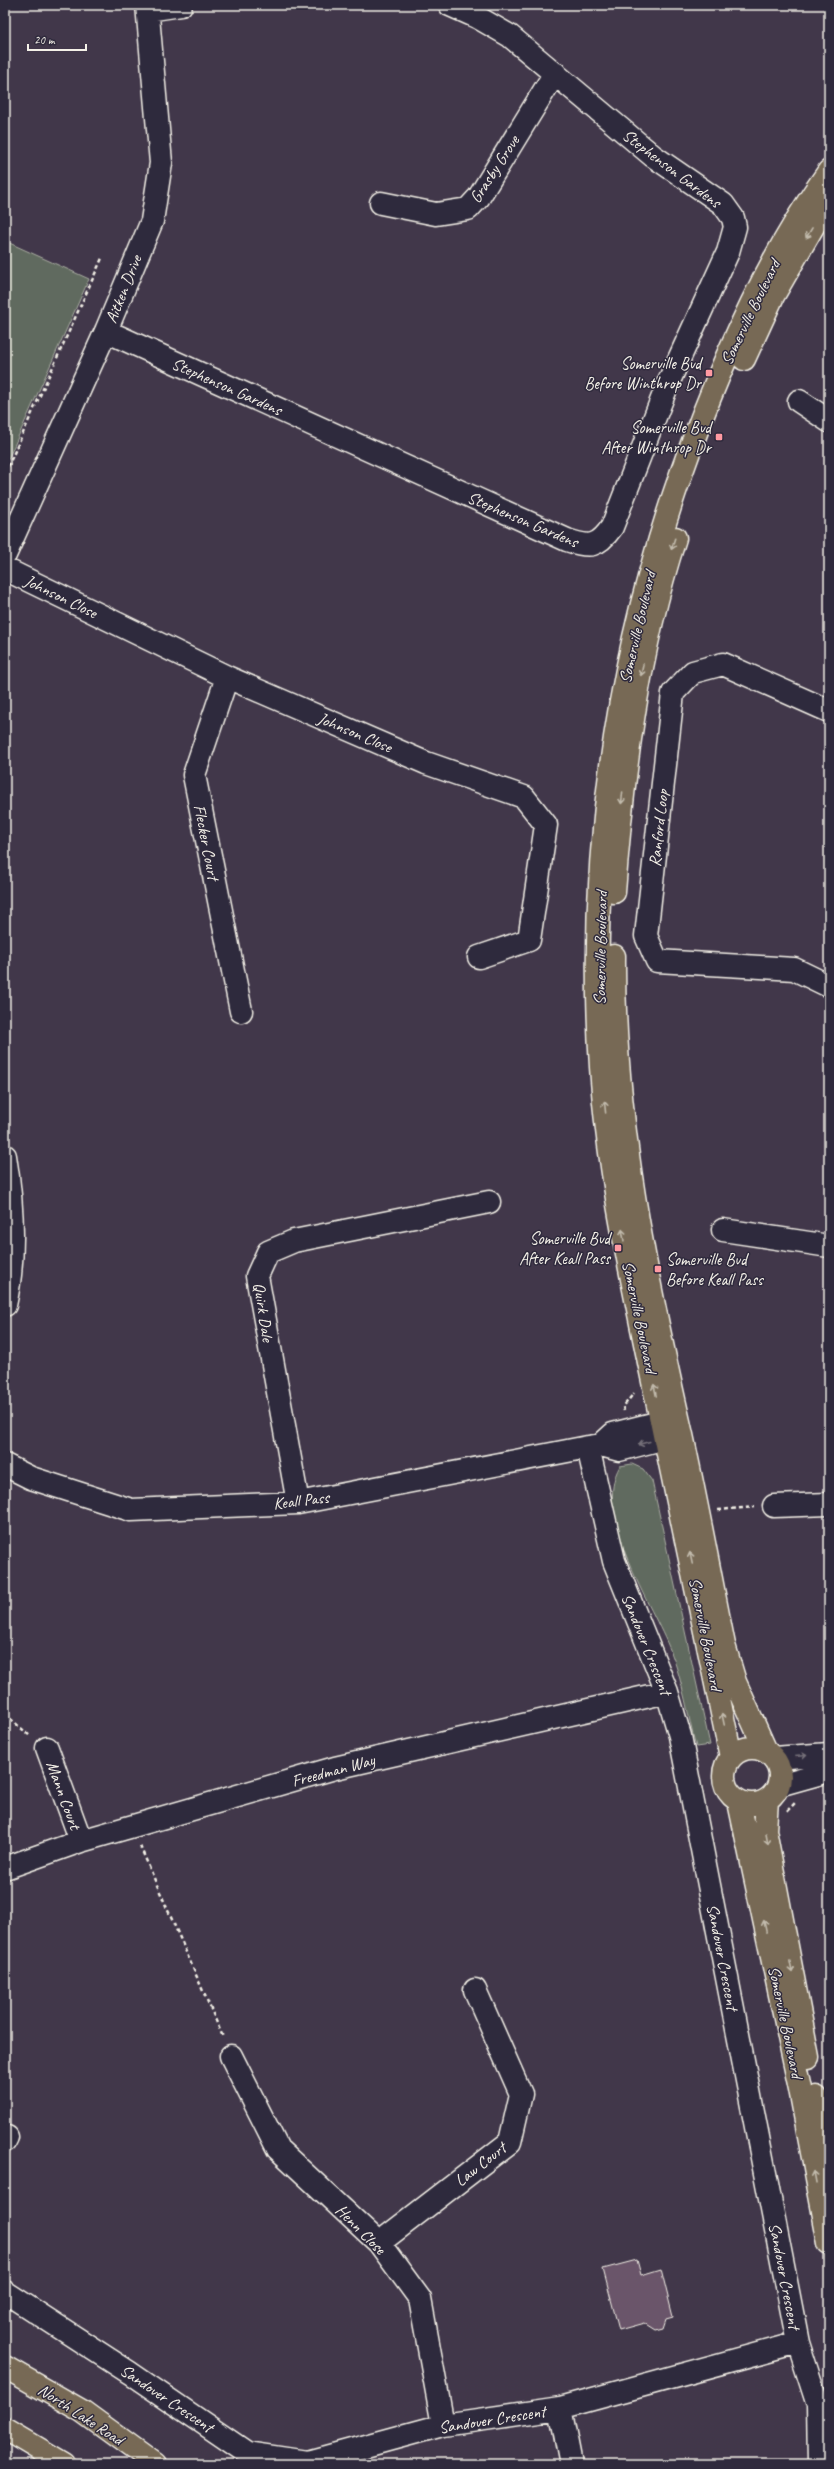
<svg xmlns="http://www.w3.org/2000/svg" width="834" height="2469" font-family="Caveat,sans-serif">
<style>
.green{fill:#616a5e;stroke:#aaaea3}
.building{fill:#6b556a;stroke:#f4f1e8}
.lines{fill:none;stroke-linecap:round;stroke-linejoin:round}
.minor-casing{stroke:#f4f1e8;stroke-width:25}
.major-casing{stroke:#f4f1e8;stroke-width:25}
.path{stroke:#f4f1e8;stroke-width:2.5;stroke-dasharray:4 3;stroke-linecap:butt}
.minor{stroke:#2f2a3d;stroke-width:22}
.major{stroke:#776954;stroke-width:22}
.oneway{stroke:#c2bbad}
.oneway2{stroke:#747079}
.poi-dot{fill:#ff9aa2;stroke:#2f2a3d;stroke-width:1.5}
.labels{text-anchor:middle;stroke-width:3;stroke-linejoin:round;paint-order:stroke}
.street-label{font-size:17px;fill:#f4f1e8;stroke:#2f2a3d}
.poi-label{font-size:17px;fill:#f4f1e8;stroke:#2f2a3d;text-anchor:end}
</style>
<rect width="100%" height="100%" fill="#41374a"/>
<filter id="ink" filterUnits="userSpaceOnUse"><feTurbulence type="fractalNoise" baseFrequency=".025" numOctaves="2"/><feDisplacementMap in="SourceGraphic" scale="8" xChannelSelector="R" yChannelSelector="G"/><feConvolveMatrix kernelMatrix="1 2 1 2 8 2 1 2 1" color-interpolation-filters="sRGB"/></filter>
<g filter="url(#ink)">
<path class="green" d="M 5,241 L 89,279 L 5,466 Z
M 632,1464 L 643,1469 L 652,1481 L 710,1745 L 696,1747 C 688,1716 683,1682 671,1652 C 653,1606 591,1514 620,1466 Z"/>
<path class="building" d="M 637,2260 L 641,2275 L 661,2269 L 673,2317 L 666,2319 L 663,2328 L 655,2330 L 644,2323 L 619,2330 L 603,2269 Z"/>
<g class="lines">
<g class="minor-casing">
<path id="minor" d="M 148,10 L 181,5
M 381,203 L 436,214 L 468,209 L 479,197 L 555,73
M 106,331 L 567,540 C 590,548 598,547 612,527 L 669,381 L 728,252 L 735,227 L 733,218 L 723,204 L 653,156 L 510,36 L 477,17 L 450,5
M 799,401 L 829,421
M 5,555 L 106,331 L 152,221 L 161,163 L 147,5
M 5,569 L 227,677 L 426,763 L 524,797 L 546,825 L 529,940 L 479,957
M 227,677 L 194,775 L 241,1011
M 829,711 L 723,664 L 693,672 L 673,693 L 646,936 L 657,961 L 794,969 L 829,986
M 5,1156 C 13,1205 16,1256 5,1305
M 723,1230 L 829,1246
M 601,1445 L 613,1434 L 677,1418
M 5,1465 L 31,1478 L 131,1510 L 298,1503 L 588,1447 L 601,1445 L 619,1450 L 681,1434
M 298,1503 L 257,1276 L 268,1252 L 294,1241 L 489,1202
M 774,1506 L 829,1504
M 47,1748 L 81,1841
M 774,1758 L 829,1754
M 779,1785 L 829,1771
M 5,1868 L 81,1841 L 335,1768 L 667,1692
M 231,2056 L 278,2149 L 379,2243 L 420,2299 L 443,2425
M 5,2141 L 7,2137
M 379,2243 L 510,2142 L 521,2094 L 475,1990
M 5,2292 L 130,2373 L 247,2453 L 307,2462 L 443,2425 L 560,2408 L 798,2343 L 680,1736 L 667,1692 L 614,1561 L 588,1447
M 798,2343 L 818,2405 L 819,2464
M 560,2408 L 571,2464"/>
</g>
<g class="major-casing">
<path id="major" d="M 744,359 L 773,296 L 829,199
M 614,892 C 623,772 638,652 675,538
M 614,956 C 613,1118 646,1277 682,1435 C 697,1504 710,1575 724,1645 L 735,1682 L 766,1751
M724 1776a28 28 0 1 1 56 0a28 28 0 1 1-56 0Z
M 731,1757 C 705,1630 678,1503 652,1377 C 631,1275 608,1172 601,1067 C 588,866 614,665 681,474 C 717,372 766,259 829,171
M 767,1800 L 765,1830 L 808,2057
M 739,1802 L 800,2089 L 829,2243
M 816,2097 L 829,2161
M 5,2367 L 82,2411 L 155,2464
M 5,2429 L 64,2464"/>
</g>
<path class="path" d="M 5,473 L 103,256
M 624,1411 L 623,1407 L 634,1393
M 718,1510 L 755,1507
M 5,1714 L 30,1736
M 787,1811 L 795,1803
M 140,1846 L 223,2037"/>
<use href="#minor" class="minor"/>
<use href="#major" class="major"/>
</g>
<defs><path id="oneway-shaft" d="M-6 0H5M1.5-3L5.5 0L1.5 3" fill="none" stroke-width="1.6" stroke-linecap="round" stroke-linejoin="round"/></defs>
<g class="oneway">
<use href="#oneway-shaft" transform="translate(809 233) rotate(121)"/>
<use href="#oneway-shaft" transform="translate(673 544) rotate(107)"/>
<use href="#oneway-shaft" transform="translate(642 670) rotate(102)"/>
<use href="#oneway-shaft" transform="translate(622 798) rotate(96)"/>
<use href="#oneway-shaft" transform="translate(605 1107) rotate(-96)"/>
<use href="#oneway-shaft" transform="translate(623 1235) rotate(-99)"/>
<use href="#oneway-shaft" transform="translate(655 1390) rotate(-102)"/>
<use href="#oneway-shaft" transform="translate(691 1558) rotate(-102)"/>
<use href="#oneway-shaft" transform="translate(723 1719) rotate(-102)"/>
<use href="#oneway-shaft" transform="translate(767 1839) rotate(79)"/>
<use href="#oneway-shaft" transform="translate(765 1926) rotate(-102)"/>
<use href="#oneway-shaft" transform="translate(791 1967) rotate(79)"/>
<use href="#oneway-shaft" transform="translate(815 2177) rotate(-100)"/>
</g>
<g class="oneway2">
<use href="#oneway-shaft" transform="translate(644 1443) rotate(165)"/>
<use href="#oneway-shaft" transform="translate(801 1756) rotate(-5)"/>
</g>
</g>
<g class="poi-dot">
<rect x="705" y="369" width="8" height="8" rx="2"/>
<rect x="715" y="433" width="8" height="8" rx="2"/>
<rect x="614" y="1244" width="8" height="8" rx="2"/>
<rect x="654" y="1265" width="8" height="8" rx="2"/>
</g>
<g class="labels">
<g class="street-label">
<text transform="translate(672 168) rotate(37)" y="6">Stephenson Gardens</text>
<text transform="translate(494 169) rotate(-57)" y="6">Grasby Grove</text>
<text transform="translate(123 289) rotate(-68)" y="6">Aitken Drive</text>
<text transform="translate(750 312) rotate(-64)" y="6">Somerville Boulevard</text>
<text transform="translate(227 386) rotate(24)" y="6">Stephenson Gardens</text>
<text transform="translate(523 519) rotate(23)" y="6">Stephenson Gardens</text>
<text transform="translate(61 596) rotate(26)" y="6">Johnson Close</text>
<text transform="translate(637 627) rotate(-77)" y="6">Somerville Boulevard</text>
<text transform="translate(355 732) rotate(23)" y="6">Johnson Close</text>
<text transform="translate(658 828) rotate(-84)" y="6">Ranford Loop</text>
<text transform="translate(207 842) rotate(79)" y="6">Flecker Court</text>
<text transform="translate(600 948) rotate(-89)" y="6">Somerville Boulevard</text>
<text transform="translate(264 1312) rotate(81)" y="6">Quirk Dale</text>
<text transform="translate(640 1317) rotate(78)" y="6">Somerville Boulevard</text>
<text transform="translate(301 1500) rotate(-7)" y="6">Keall Pass</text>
<text transform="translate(706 1634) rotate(79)" y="6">Somerville Boulevard</text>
<text transform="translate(647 1644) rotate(68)" y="6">Sandover Crescent</text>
<text transform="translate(333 1770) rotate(-15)" y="6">Freedman Way</text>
<text transform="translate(64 1795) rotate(70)" y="6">Mann Court</text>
<text transform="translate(723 1957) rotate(79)" y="6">Sandover Crescent</text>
<text transform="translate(786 2022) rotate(78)" y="6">Somerville Boulevard</text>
<text transform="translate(480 2164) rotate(-38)" y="6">Law Court</text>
<text transform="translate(361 2229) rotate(45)" y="6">Henn Close</text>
<text transform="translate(785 2276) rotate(79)" y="6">Sandover Crescent</text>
<text transform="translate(167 2398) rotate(34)" y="6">Sandover Crescent</text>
<text transform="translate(81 2414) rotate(33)" y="6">North Lake Road</text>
<text transform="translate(492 2419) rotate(-9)" y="6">Sandover Crescent</text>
</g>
<g class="poi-label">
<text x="701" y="369">Somerville Bvd<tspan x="701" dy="20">Before Winthrop Dr</tspan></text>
<text x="711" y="433">Somerville Bvd<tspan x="711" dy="20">After Winthrop Dr</tspan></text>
<text x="610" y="1244">Somerville Bvd<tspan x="610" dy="20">After Keall Pass</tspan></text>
<text x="666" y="1265" text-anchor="start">Somerville Bvd<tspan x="666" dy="20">Before Keall Pass</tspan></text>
</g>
</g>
<rect width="834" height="2469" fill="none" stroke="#2f2a3d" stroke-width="20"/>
<rect x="10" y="10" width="814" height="2449" fill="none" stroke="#f4f1e8" stroke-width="1.5" filter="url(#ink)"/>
<path d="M28 44v6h58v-6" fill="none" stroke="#f4f1e8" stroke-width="2"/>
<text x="34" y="44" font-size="12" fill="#f4f1e8" stroke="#2f2a3d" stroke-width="3" paint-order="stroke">20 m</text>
</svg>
